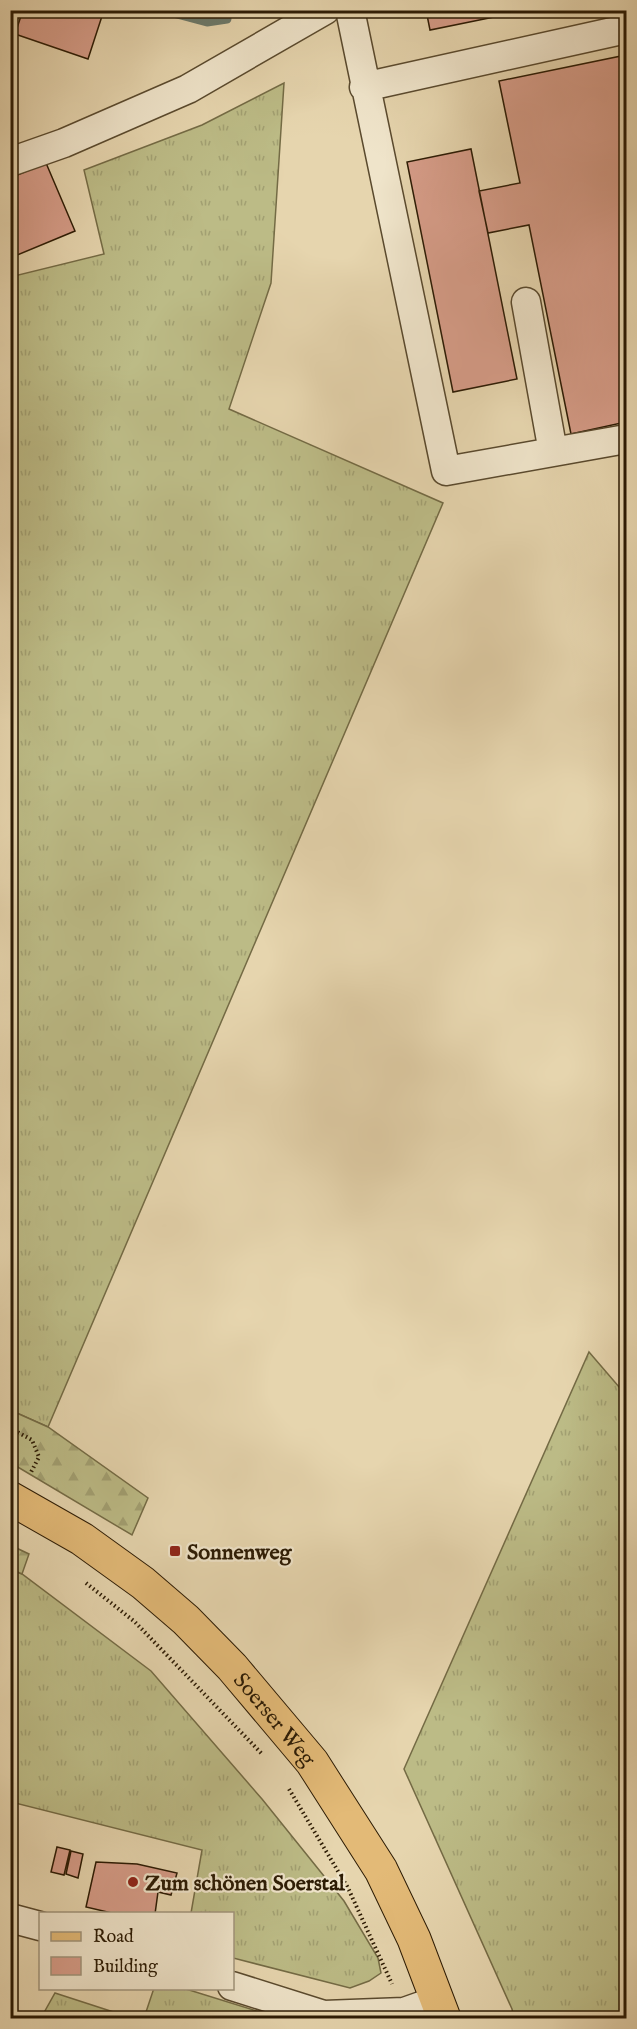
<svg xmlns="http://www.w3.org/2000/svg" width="637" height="2029" font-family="'IM FELL English',serif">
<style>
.grass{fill:url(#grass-tufts);stroke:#746b45;stroke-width:1.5}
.forest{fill:url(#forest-firs);stroke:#746b45;stroke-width:1.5}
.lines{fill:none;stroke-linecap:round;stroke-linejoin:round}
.stream{stroke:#6c796b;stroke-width:9}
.building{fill:#d69c88;stroke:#2c1b04;stroke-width:1.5}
.minor-casing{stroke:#5a4a2e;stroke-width:31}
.major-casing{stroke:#2c1b04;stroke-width:35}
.path{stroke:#2c1b04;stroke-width:4;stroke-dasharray:1.5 3;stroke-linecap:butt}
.minor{stroke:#efe4ca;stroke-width:28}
.major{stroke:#e3ba77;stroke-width:33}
.poi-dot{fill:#8f2418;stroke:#efe4ca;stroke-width:2}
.labels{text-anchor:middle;stroke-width:4.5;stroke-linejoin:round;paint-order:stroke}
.poi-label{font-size:22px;font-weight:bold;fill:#2c1b04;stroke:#efe4ca;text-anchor:start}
.street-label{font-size:22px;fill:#2c1b04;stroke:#efe4ca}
</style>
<defs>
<pattern id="grass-tufts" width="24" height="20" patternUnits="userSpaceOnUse" patternTransform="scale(1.5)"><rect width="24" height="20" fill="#bcbb86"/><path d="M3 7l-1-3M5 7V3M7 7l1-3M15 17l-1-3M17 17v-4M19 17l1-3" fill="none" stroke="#a2a072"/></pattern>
<pattern id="forest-firs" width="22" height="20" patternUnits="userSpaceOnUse" patternTransform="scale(1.5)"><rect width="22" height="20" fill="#bcbb86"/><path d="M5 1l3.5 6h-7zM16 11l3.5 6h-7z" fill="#a2a072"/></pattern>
</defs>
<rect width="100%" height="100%" fill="#e6d5ae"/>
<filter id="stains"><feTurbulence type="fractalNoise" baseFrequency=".00333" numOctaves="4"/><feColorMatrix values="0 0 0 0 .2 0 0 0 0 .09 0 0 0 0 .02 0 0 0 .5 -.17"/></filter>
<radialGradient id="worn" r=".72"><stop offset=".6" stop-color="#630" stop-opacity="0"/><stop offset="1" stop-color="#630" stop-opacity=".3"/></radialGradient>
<path class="grass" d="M 284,83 L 271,283 L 229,409 L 443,503 L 48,1427 L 10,1410 L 10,277 L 104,254 L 84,170 L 202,125 Z
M 589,1352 L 626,1395 L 626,2018 L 514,2018 L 512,2009 L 404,1769 Z
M 10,1569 L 22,1574 L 151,1671 L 262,1799 L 344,1901 L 378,1958 L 381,1973 L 369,1981 L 350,1988 L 233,1958 L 232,1914 L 191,1913 L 202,1850 L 11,1802 Z
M 154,1988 L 186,1989 L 279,2018 L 144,2018 Z
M 55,1993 L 132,2018 L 41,2018 Z"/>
<path class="forest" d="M 10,1410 L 48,1427 L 148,1498 L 132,1535 L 11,1463 Z
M 10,1545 L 29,1554 L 22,1574 L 11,1569 Z"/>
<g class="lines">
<path class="stream" d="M 162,10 L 207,22 L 227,19"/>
</g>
<path class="building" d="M 23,10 L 104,10 L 88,59 L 15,34 Z
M 426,10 L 528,10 L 430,30 Z
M 626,55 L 626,422 L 571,434 L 529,225 L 488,233 L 479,191 L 520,183 L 499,81 Z
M 471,149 L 517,379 L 453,392 L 407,162 Z
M 46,163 L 75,231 L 10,258 L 10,178 Z
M 57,1847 L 70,1850 L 64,1875 L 51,1872 Z
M 71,1851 L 83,1854 L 78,1878 L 66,1874 Z
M 96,1862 L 137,1864 L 177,1873 L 171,1895 L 158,1892 L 155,1914 L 116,1914 L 86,1907 Z"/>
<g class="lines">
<g class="minor-casing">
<path id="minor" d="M 350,10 L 446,471 L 626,439
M 364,87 L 626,29
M 10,162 L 64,143 L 188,89 L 325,10
M 526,302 L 553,452
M 10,1918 L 40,1926
M 232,1986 L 324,2015 L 404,2012 L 438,2000"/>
</g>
<g class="major-casing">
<g id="major">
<path id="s1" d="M 10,1498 L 82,1539 L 143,1583 L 186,1620 L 232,1667 L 312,1762 L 381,1870 L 414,1939 L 444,2018"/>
</g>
</g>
<path class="path" d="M 10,1428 L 32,1440 L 39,1457 L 30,1474
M 86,1583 L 135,1622 L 263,1755
M 289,1789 L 348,1888 L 392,1984"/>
<use href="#minor" class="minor"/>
<use href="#major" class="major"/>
</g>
<g class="poi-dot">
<rect x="169" y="1545" width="12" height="12" rx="3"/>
<circle cx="133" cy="1882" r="6"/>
</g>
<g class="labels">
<g class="poi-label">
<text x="187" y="1559">Sonnenweg</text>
<text x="145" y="1890">Zum schönen Soerstal</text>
</g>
<g class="street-label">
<text dy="8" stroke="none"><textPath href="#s1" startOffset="348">Soerser Weg</textPath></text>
</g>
</g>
<rect width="637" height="2029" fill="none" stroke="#e6d5ae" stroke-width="36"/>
<rect x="12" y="12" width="613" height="2005" fill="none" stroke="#2c1b04" stroke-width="3"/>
<rect x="18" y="18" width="601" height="1993" fill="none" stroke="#2c1b04" stroke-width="1.5"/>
<rect x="39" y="1912" width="195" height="78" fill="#efe4ca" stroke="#a1947b" stroke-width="1.5"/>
<rect x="51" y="1932" width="30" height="9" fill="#e3ba77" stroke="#a1947b" stroke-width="1.5"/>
<text x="93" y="1942" font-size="18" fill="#2c1b04">Road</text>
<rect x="51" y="1957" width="30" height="18" fill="#d69c88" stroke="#a1947b" stroke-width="1.5"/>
<text x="93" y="1972" font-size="18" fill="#2c1b04">Building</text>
<rect width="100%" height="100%" filter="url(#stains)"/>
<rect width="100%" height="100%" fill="url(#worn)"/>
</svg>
